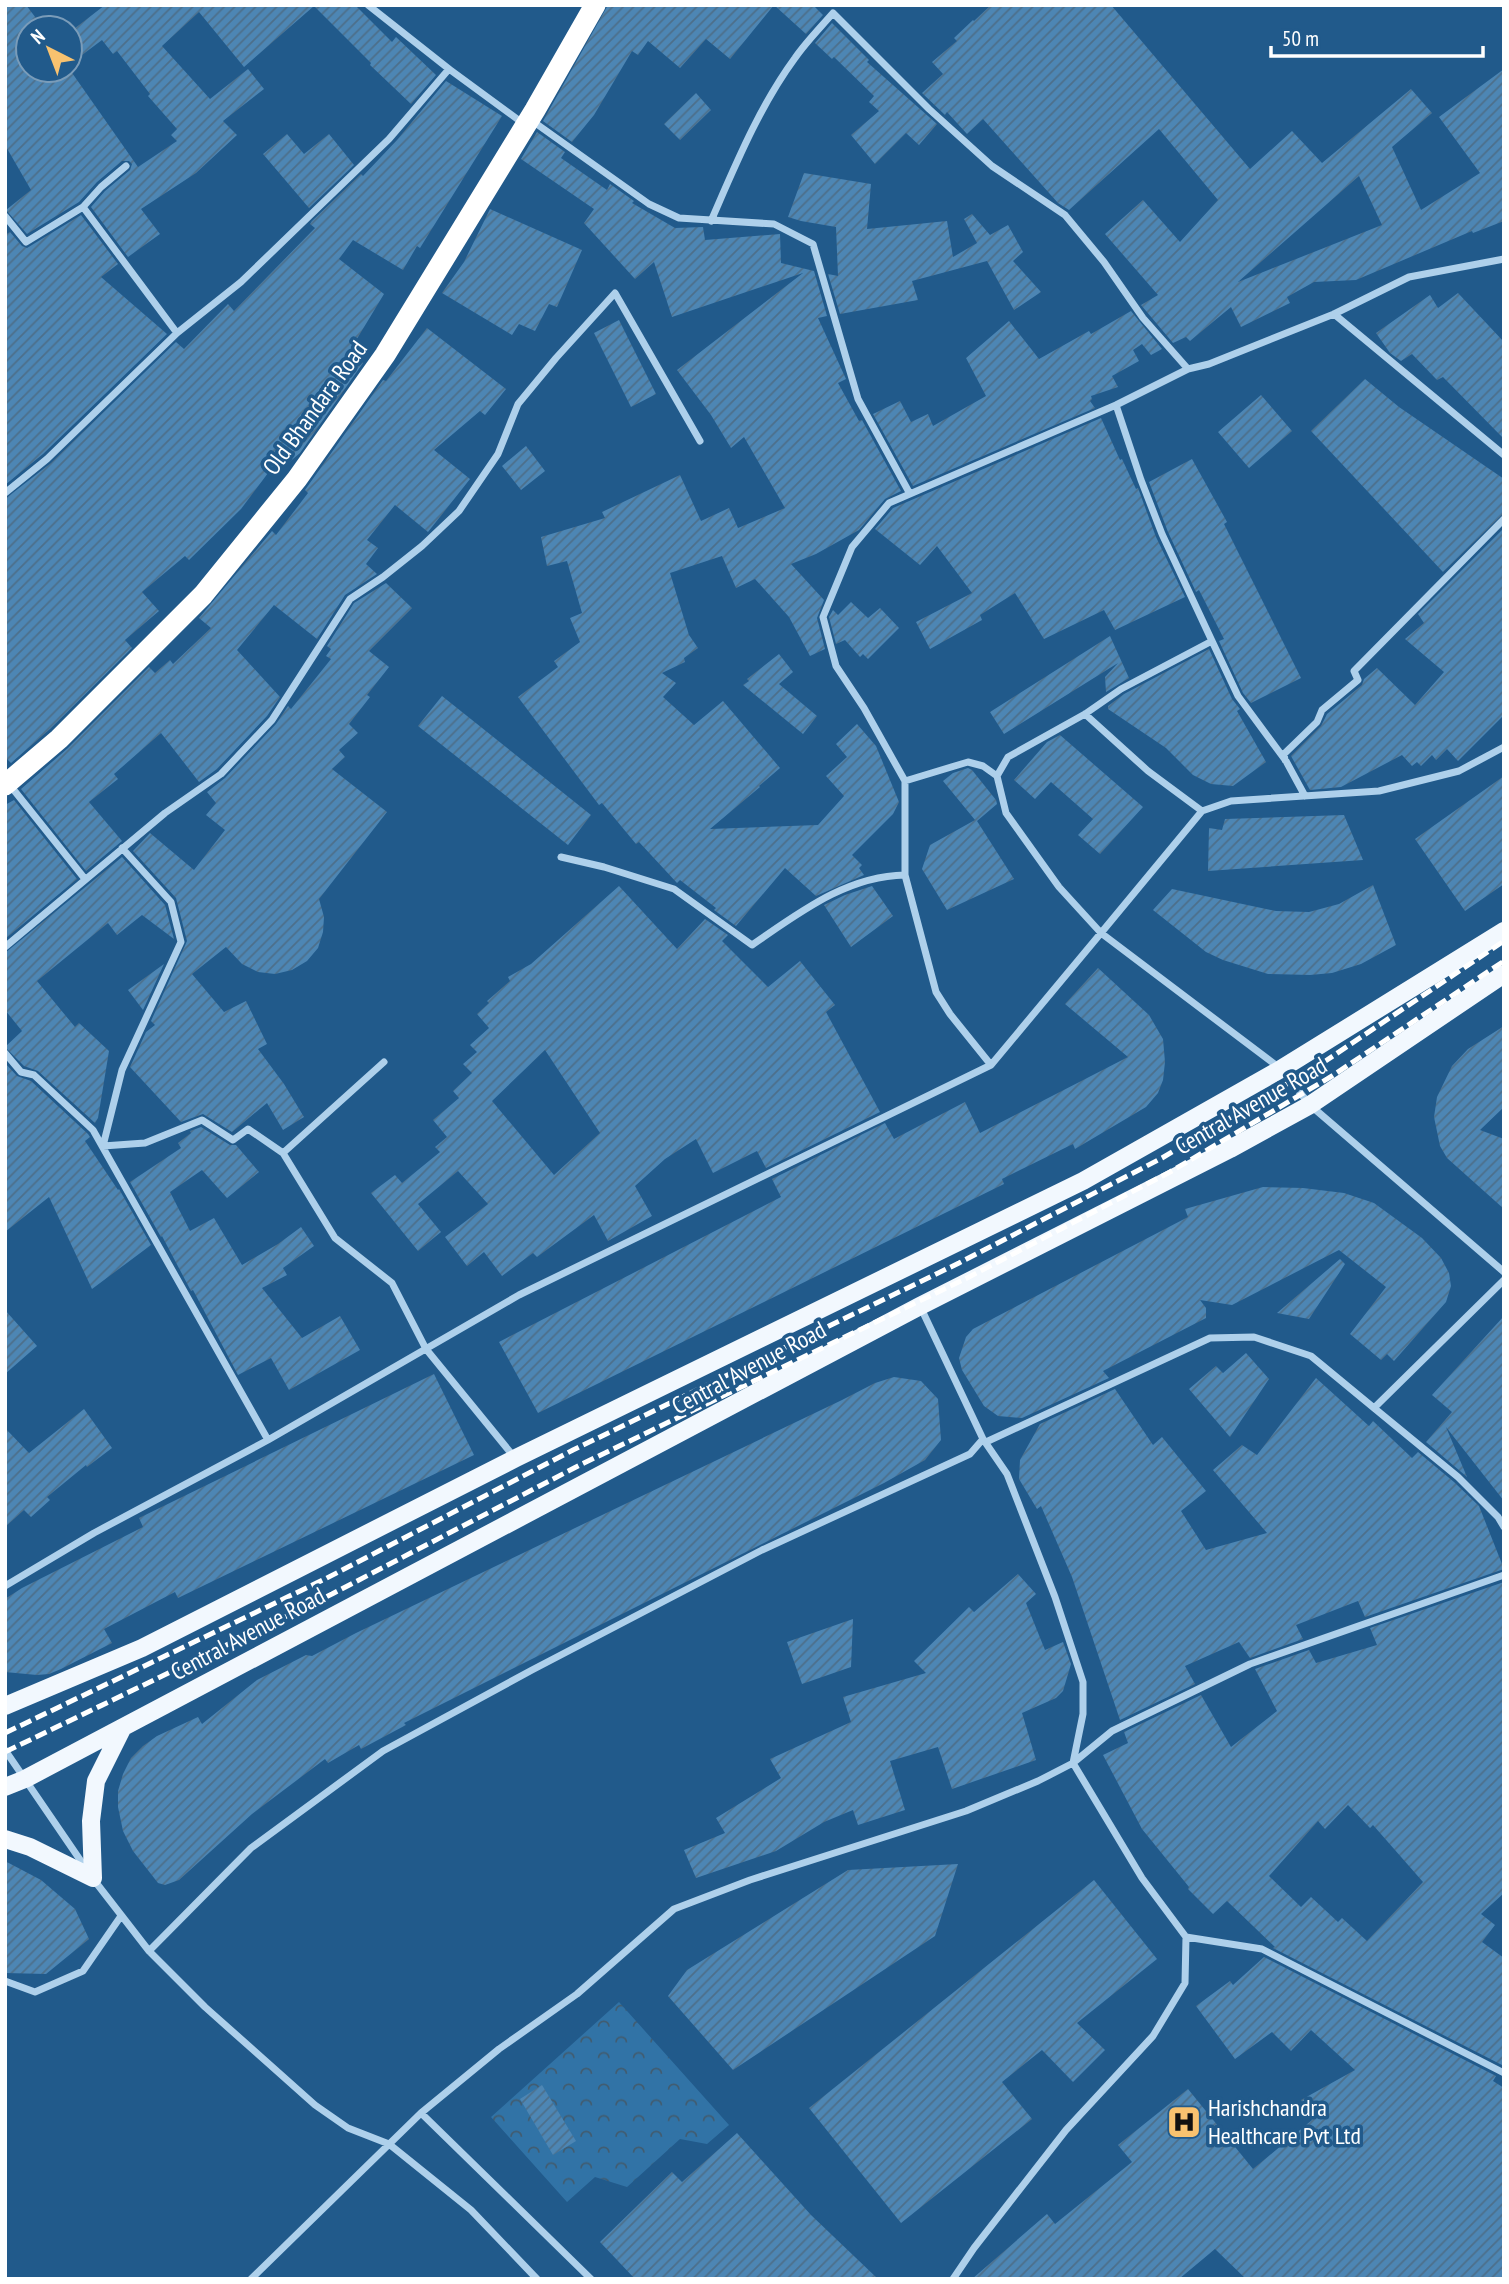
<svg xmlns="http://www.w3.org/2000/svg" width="1509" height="2284" font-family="'PT Sans Narrow',sans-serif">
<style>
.park{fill:url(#park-crowns)}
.building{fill:url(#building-hatch);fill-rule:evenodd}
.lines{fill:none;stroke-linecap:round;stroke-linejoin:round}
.street{stroke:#aed0eb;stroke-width:7}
.primary{stroke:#f2f8fe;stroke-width:18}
.highway{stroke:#fff;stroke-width:21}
.rail{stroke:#fff;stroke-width:5;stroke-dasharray:12 5;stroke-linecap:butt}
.labels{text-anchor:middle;stroke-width:7;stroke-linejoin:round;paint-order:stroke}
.street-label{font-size:24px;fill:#fff;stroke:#215a8b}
.poi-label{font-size:24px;fill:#fff;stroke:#215a8b;text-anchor:start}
</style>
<defs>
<pattern id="park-crowns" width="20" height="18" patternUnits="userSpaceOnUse" patternTransform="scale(1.75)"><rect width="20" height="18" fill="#3173a6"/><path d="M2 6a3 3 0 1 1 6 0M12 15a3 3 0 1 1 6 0" fill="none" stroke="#415c70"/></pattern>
<pattern id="building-hatch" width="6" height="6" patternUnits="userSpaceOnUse" patternTransform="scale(1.75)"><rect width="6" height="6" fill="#4d86b4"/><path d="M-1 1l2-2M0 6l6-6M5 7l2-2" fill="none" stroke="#4d6f8a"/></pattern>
</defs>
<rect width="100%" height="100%" fill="#215a8b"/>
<path class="park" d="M 619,2002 L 729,2125 L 707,2144 L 680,2139 L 627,2187 L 595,2177 L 567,2202 L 491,2117 Z"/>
<path class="building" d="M 5,5 L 26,5 L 39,22 L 42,20 L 48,28 L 28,28 L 28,70 L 70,70 L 138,167 L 177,141 L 171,135 L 177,129 L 148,96 L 150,94 L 117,51 L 113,54 L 102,40 L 70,64 L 70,32 L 105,5 L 355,5 L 392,42 L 396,37 L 436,75 L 411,104 L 370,65 L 371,63 L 314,6 L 244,67 L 199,12 L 162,46 L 210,99 L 248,69 L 264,89 L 223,121 L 237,135 L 196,173 L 141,209 L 160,234 L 128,257 L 91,207 L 105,191 L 130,170 L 132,164 L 129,161 L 122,161 L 97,182 L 79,202 L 27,234 L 6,210 L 31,190 L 5,145 Z
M 608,5 L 774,5 L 730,59 L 706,39 L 680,68 L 648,41 L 638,55 L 632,51 L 594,115 L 572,142 L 543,121 Z
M 774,5 L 813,5 L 823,15 L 806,34 Z
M 991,5 L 1111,5 L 1250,169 L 1292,131 L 1322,163 L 1411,89 L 1432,113 L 1392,147 L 1421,210 L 1480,173 L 1439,117 L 1504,69 L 1504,221 L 1473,233 L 1472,231 L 1356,280 L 1314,282 L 1287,297 L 1290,303 L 1241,327 L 1231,307 L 1190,341 L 1186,337 L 1173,343 L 1141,305 L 1158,295 L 1105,234 L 1143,200 L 1180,242 L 1218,200 L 1159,129 L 1069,210 L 1058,203 L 983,119 L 967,134 L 947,112 L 945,115 L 922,93 L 943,74 L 932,62 L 957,41 L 954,38 L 973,20 L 974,21 ZM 1359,176 L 1382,225 L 1238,282 Z
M 832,23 L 869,60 L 867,62 L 937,124 L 919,145 L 906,133 L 875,164 L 851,135 L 879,111 L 869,102 L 874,96 L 834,57 L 832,59 L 815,43 Z
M 446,81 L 502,116 L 420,248 L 417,246 L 403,270 L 353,240 L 339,259 L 384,294 L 349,352 L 363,363 L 300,453 L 280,470 L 274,465 L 241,509 L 189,560 L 185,556 L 142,592 L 159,611 L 125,640 L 132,648 L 50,729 L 11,763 L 5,757 L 5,499 L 51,463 L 176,342 L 184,349 L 228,304 L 234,311 L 315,228 L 310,224 L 312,221 L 361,174 L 363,176 L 397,140 Z
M 696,93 L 711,110 L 680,140 L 664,124 Z
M 537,132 L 565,152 L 561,158 L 607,190 L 610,184 L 634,201 L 632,203 L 675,228 L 703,227 L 705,240 L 780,234 L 781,263 L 814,271 L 827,316 L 818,318 L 846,379 L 838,383 L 859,421 L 862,420 L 901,491 L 885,499 L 859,530 L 816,554 L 791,564 L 824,600 L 817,618 L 825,649 L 810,656 L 789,617 L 755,579 L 736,588 L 722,556 L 670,573 L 689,635 L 698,648 L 684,658 L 685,662 L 662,673 L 676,683 L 663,697 L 694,725 L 723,701 L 780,768 L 759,786 L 760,787 L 710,829 L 818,825 L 844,796 L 826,776 L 847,757 L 836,744 L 857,724 L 876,746 L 899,802 L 893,814 L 852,855 L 862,865 L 859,868 L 864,875 L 816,896 L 785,868 L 736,926 L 714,910 L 716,908 L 680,880 L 677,883 L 639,842 L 636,844 L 602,803 L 599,805 L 518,697 L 558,667 L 554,661 L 580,642 L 570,618 L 582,613 L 567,561 L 547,566 L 541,537 L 605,518 L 602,512 L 680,475 L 701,521 L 729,508 L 738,528 L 785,508 L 744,437 L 731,448 L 711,415 L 677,370 L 803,273 L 672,317 L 654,262 L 635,279 L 584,223 L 594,209 L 521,159 Z
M 287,134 L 304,154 L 329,134 L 354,165 L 309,208 L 263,154 Z
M 804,173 L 871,184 L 867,229 L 947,221 L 953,257 L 977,243 L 964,219 L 972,214 L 990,235 L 1008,225 L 1023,252 L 1013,261 L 1041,292 L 1014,310 L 987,261 L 912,281 L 918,300 L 840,314 L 828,274 L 838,276 L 836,227 L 801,221 L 788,217 Z
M 490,209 L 582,250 L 557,307 L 549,304 L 535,331 L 519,324 L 512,335 L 442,293 L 464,262 Z
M 81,215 L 118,264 L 101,277 L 167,334 L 43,454 L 5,485 L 5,235 L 10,232 L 22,246 L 27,248 Z
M 1458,293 L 1504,342 L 1504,439 L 1443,377 L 1437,380 L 1412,354 L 1401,361 L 1390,353 L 1376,333 L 1430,295 L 1438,308 Z
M 1131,311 L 1162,349 L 1151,355 L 1142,344 L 1133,350 L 1139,361 L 1112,376 L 1118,387 L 1091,396 L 1092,399 L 1090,401 L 1095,408 L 913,486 L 873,414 L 900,401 L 911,422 L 928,414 L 933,426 L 986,396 L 966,358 L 1009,321 L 1039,359 L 1089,331 L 1091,334 Z
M 619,320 L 656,394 L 631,407 L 594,333 Z
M 427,328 L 506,389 L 485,415 L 480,411 L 434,450 L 470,479 L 428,532 L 395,505 L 367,540 L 378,548 L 366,564 L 377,574 L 345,595 L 317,639 L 274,605 L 237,650 L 280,697 L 267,716 L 217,769 L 199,782 L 161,733 L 114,774 L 118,779 L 89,802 L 122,841 L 86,871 L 21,789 L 68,748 L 149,667 L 155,673 L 170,660 L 173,664 L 211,628 L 199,618 L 272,531 L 276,535 L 308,493 L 305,490 L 383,380 L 386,381 Z
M 1365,379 L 1399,407 L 1504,479 L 1504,513 L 1443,572 L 1311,431 Z
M 1261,395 L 1292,431 L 1249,468 L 1218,432 Z
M 1101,418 L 1120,460 L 1122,459 L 1136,489 L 1138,488 L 1156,537 L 1185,597 L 1115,630 L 1104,610 L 1044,639 L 1015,593 L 980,615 L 982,620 L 930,649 L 916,622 L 972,593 L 937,546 L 920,565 L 875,529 L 893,508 Z
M 526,446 L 545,471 L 521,490 L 502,466 Z
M 1192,459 L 1227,522 L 1224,524 L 1301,678 L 1251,703 L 1243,693 L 1219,641 L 1224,639 L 1199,590 L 1196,592 L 1168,532 L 1149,482 Z
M 1504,528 L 1504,715 L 1458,761 L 1447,749 L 1436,760 L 1432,755 L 1421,766 L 1417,762 L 1412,766 L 1402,755 L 1341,787 L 1310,790 L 1291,756 L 1321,726 L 1327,714 L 1362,685 L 1364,679 L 1377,668 L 1415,705 L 1444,672 L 1405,639 L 1424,623 L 1418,614 Z
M 386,583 L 412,608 L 369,651 L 389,667 L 367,695 L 370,697 L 349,724 L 358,733 L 339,750 L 345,757 L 332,769 L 387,812 L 319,899 L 324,917 L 323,932 L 318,948 L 307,961 L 292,970 L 275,974 L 258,972 L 242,964 L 226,947 L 192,974 L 224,1012 L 246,1001 L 267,1044 L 258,1049 L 284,1084 L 304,1117 L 283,1130 L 267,1103 L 232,1132 L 203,1114 L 181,1122 L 130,1067 L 146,1032 L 155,1025 L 151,1021 L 187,941 L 176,898 L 133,851 L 150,833 L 194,870 L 225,830 L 206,815 L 216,803 L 207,792 L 225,778 L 276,724 L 288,706 L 291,709 L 331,659 L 326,656 L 331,649 L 327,646 L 354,603 Z
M 851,602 L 868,618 L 880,608 L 899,628 L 868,659 L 863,654 L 860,657 L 845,640 L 836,644 L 829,617 L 833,610 L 838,615 Z
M 1110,636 L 1129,678 L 1106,692 L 1105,677 L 1118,663 L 1004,734 L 990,712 Z
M 1209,649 L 1232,699 L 1240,709 L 1237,711 L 1266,762 L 1233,786 L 1211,784 L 1193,775 L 1166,748 L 1108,709 L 1108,706 L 1124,694 Z
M 779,654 L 793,672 L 779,684 L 817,716 L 803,734 L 743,685 L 749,681 L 747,679 Z
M 442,696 L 591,815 L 568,845 L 418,726 Z
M 1060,735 L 1143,807 L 1100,854 L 1078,835 L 1093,819 L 1051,782 L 1035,799 L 1014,780 L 1047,742 Z
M 968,768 L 972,770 L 996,800 L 997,804 L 977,821 L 1014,879 L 947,910 L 922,869 L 930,845 L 975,820 L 943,781 L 953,773 Z
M 1504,776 L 1504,884 L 1465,911 L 1415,839 Z
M 14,800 L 77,879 L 5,939 L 5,805 Z
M 1344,815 L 1363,860 L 1208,871 L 1209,828 L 1222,830 L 1225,819 Z
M 122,857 L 165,905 L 174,939 L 142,915 L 117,935 L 108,923 L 37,981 L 75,1027 L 79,1023 L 109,1051 L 98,1118 L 95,1123 L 38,1071 L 24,1066 L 5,1047 L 22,1031 L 5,1010 L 5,953 Z
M 1373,885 L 1396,945 L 1361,964 L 1332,973 L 1310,975 L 1268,974 L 1223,960 L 1206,952 L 1153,910 L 1172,889 L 1276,911 L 1309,912 L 1339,904 Z
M 619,886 L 677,949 L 705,919 L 728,935 L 722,941 L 768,987 L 800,961 L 835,1005 L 826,1012 L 880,1112 L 766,1168 L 757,1151 L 713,1173 L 696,1139 L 665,1159 L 635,1186 L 652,1216 L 608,1241 L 594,1215 L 537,1257 L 533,1253 L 502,1276 L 484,1252 L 467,1266 L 445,1237 L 488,1204 L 458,1171 L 418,1204 L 441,1232 L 418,1251 L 371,1193 L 395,1175 L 402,1183 L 440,1152 L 435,1147 L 447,1137 L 433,1120 L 459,1098 L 453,1091 L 472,1073 L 463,1064 L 477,1052 L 470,1045 L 489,1028 L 477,1014 L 489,1003 L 487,1001 L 510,981 L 508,977 L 531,964 ZM 545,1050 L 600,1133 L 554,1175 L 492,1101 Z
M 872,886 L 893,916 L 851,947 L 824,905 L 845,895 Z
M 164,964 L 143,1010 L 128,990 Z
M 1098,968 L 1149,1015 L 1163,1039 L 1165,1062 L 1163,1080 L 1158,1093 L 1146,1107 L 1075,1149 L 1073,1144 L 1002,1179 L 1004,1184 L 538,1413 L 499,1342 L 781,1197 L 772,1179 L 885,1123 L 894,1139 L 965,1102 L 980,1133 L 1128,1057 L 1065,1004 Z
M 1504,1026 L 1504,1107 L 1480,1130 L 1504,1139 L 1504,1209 L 1447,1158 L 1440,1146 L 1434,1117 L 1437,1097 L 1452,1066 L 1468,1049 Z
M 5,1063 L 17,1076 L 31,1081 L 88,1134 L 90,1137 L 85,1141 L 118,1190 L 119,1189 L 151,1245 L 92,1289 L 49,1197 L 5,1232 Z
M 201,1127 L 230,1145 L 236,1145 L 259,1172 L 227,1198 L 202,1170 L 170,1192 L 190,1231 L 214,1218 L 242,1265 L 278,1244 L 301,1227 L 314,1246 L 283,1268 L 287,1275 L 262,1288 L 302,1338 L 340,1316 L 360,1350 L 289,1390 L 271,1358 L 238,1375 L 193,1290 L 191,1291 L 162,1236 L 161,1237 L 130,1182 L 181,1148 L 178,1143 L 191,1133 L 190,1131 Z
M 1263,1187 L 1303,1188 L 1344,1193 L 1374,1203 L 1422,1238 L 1441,1258 L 1449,1273 L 1451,1286 L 1446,1302 L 1394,1361 L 1387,1354 L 1381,1360 L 1350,1334 L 1386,1287 L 1339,1250 L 1232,1305 L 1200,1300 L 1206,1308 L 1206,1318 L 1103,1371 L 1109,1378 L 1022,1418 L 998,1416 L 984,1406 L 962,1370 L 959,1358 L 966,1337 L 973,1329 L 1188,1217 L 1185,1209 Z
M 1340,1259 L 1345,1264 L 1309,1319 L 1277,1313 Z
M 5,1310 L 37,1346 L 5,1374 Z
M 1504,1316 L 1504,1501 L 1446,1427 L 1467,1477 L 1426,1442 L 1452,1412 L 1432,1395 Z
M 1246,1353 L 1269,1379 L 1230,1437 L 1189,1389 L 1216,1366 L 1223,1373 Z
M 434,1374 L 474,1455 L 178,1598 L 175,1592 L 104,1629 L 112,1643 L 61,1669 L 49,1674 L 37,1675 L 5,1672 L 5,1599 L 22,1588 L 143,1527 L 139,1518 Z
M 894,1377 L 921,1381 L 938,1399 L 941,1440 L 925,1460 L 884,1483 L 404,1723 L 406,1725 L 361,1749 L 359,1745 L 328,1763 L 325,1759 L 252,1814 L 179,1880 L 165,1885 L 158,1883 L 133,1851 L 123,1831 L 118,1807 L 118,1791 L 123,1774 L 131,1758 L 143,1746 L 157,1736 L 198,1717 L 202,1724 L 257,1680 L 306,1655 L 312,1656 L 356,1633 L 842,1400 L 875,1383 Z
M 1316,1378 L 1369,1426 L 1373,1421 L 1412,1458 L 1418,1452 L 1454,1482 L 1479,1506 L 1504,1569 L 1365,1617 L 1358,1601 L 1296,1625 L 1303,1639 L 1250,1658 L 1239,1642 L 1185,1666 L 1195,1684 L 1120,1720 L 1072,1577 L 1041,1506 L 1037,1509 L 1019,1479 L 1020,1460 L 1040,1424 L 1115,1389 L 1153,1445 L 1162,1437 L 1206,1491 L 1181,1511 L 1206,1550 L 1267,1533 L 1213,1470 L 1242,1445 L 1257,1455 Z
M 84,1409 L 112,1448 L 87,1467 L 86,1465 L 47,1497 L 50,1500 L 31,1517 L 24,1510 L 5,1527 L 5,1428 L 29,1453 Z
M 1018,1574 L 1036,1594 L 1026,1603 L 1045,1650 L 1063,1642 L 1071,1664 L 1063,1691 L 1056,1698 L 1022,1713 L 1036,1760 L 952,1789 L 938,1747 L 890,1761 L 905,1810 L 858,1825 L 853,1810 L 824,1822 L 776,1851 L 696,1878 L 684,1850 L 725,1833 L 716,1818 L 781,1778 L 770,1759 L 851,1722 L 843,1697 L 926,1673 L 914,1661 L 969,1607 L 974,1612 Z
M 1504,1582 L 1504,1893 L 1481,1914 L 1495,1925 L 1482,1942 L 1504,1958 L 1504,2061 L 1502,2065 L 1273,1948 L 1275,1947 L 1227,1901 L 1213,1914 L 1188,1889 L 1189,1887 L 1142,1829 L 1103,1755 L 1128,1743 L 1124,1732 L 1201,1695 L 1231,1747 L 1277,1711 L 1255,1669 L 1309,1650 L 1316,1663 L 1377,1645 L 1370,1628 ZM 1348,1805 L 1370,1828 L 1373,1825 L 1423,1882 L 1367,1941 L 1342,1918 L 1338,1922 L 1311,1897 L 1301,1907 L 1269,1876 L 1318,1821 L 1325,1829 Z
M 853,1619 L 851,1667 L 802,1684 L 787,1642 Z
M 5,1861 L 41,1880 L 75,1909 L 89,1939 L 46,1974 L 5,1973 Z
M 958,1864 L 935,1936 L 733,2070 L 668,1996 L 687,1970 L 848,1870 Z
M 1094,1880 L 1157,1959 L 1077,2023 L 1105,2050 L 1073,2082 L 1042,2050 L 1002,2082 L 1032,2119 L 901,2223 L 809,2108 Z
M 1264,1957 L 1496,2076 L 1493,2081 L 1504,2088 L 1504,2279 L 1246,2279 L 1215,2249 L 1179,2279 L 972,2279 L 1047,2214 L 1055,2224 L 1132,2162 L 1118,2145 L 1188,2089 L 1253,2169 L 1312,2120 L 1301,2100 L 1355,2070 L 1311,2030 L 1291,2051 L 1272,2032 L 1235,2059 L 1196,2006 L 1230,1981 L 1233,1985 Z
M 542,2085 L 576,2141 L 553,2155 L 520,2099 Z
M 737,2133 L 811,2215 L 878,2279 L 635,2279 L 600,2242 L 672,2172 L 682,2182 Z"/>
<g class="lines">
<path class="street" d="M 368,5 L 449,69 L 524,124
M 531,120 L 649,204 L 679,218 L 774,224 L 813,244 L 858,399 L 910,494
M 83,207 L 177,333
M 5,216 L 26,242 L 83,207 L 101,187 L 126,166
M 711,221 C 735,166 759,107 795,58 C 806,42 820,28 833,13 L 929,109 L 992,166 L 1065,215 L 1104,262 L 1143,318 L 1188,369
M 1334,314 L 1504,455
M 1116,405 L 1141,480 L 1162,534 L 1212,641 L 1238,696 L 1286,761 L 1305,796
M 5,493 L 47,459 L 177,333 L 241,282 L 389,139 L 449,69
M 1085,714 L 1148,771 L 1202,811
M 1285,760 L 1284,754 L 1317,722 L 1322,710 L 1358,680 L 1354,671 L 1504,519
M 997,776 L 1006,813 L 1059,887 L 1101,933 L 1202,811 L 1231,801 L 1379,791 L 1459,771 L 1504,747
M 905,781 L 968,762 L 983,766 L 997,776 L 1008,757 L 1085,714 L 1121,689 L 1212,641
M 9,784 L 85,879
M 122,848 L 171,902 L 181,942 L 122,1070 L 103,1146 L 145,1143 L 202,1120 L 233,1140 L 248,1129 L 283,1153
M 561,857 L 604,867 L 674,889 L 752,945 C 799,913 846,876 905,875
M 5,947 L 165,813 L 221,774 L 272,720 L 350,599 L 383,577 L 422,546 L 459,511 L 498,454 L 518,404 L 556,358 L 615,293 L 700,441
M 5,1053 L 21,1072 L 34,1075 L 93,1130 L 268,1440
M 384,1062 L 283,1153 L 335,1238 L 392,1283 L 426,1349 L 515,1458
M 991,1065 L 950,1014 L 936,992 L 905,875 L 905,781 L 864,708 L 836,666 L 823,617 L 852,547 L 889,503 L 1116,405 L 1188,369 L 1209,364 L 1334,314 L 1409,277 L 1504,259
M 1374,1408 L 1458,1477 L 1498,1517 L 1504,1527
M 986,1442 L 1210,1338 L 1254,1337 L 1311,1356 L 1374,1408 L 1504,1280
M 5,1586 L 94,1533 L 268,1440 L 519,1295 L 991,1065 L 1101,933 L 1281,1069 L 1310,1105 L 1504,1272
M 5,1750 L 87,1870
M 94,1880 L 149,1951 L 251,1848 L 383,1751 L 532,1670 L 762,1550 L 970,1454 L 983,1439 L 920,1306
M 1186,1937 L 1262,1949 L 1504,2073
M 149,1951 L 205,2007 L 315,2105 L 348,2128 L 389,2144 L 471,2210 L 537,2279
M 5,1981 L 35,1992 L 83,1971 L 121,1916
M 421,2113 L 591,2279
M 251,2279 L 421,2113 L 499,2049 L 577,1994 L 674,1909 L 750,1880 L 966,1811 L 1038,1781 L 1073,1763 L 1112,1731 L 1250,1664 L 1504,1575
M 953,2279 L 974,2248 L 1066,2130 L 1153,2036 L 1185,1983 L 1186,1937 L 1142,1878 L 1073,1763 L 1083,1714 L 1083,1682 L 1055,1597 L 1007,1474 L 983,1439"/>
<path class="primary" d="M 5,1706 L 142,1648 L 516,1458 L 1083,1181 L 1281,1069 L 1504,931
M 5,1787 L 25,1779 L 920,1306 L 1230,1149 L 1310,1105 L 1504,974
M 5,1839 L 30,1847 L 93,1878 L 91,1821 L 96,1781 L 123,1727"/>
<path class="highway" d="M 5,785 L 59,739 L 203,595 L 297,479 L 385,355 L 535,110 L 595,5"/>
<path class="rail" d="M 5,1733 L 325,1579 L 573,1450 L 959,1263 L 1162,1158 L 1324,1062 L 1504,941
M 5,1752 L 332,1594 L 580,1465 L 967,1278 L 1170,1172 L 1332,1076 L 1504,961"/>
</g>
<defs>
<g id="hospital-square" transform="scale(1.75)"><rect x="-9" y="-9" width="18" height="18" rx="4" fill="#f8c26f" stroke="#215a8b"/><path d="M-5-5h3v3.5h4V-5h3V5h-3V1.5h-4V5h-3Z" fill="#111"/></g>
</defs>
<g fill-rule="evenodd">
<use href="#hospital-square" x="1184" y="2122"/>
</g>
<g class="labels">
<g class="street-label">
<text transform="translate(315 408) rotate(-54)" y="8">Old Bhandara Road</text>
<text transform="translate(1251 1106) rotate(-30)" y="8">Central Avenue Road</text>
<text transform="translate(749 1368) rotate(-28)" y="8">Central Avenue Road</text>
<text transform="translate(248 1634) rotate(-28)" y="8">Central Avenue Road</text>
</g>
<g class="poi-label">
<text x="1208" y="2116">Harishchandra<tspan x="1208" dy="28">Healthcare Pvt Ltd</tspan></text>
</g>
</g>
<rect width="1509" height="2284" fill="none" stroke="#ffffff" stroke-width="14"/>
<g transform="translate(49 49) rotate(318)"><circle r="33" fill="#215a8b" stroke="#7a9cb9" stroke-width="2"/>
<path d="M0-5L12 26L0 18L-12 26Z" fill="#f8c26f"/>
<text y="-10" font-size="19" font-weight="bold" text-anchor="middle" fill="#ffffff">N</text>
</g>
<path d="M1271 46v10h212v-10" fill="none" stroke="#ffffff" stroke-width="3.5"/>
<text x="1282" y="46" font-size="21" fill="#ffffff" stroke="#215a8b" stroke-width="5" paint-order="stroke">50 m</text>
</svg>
